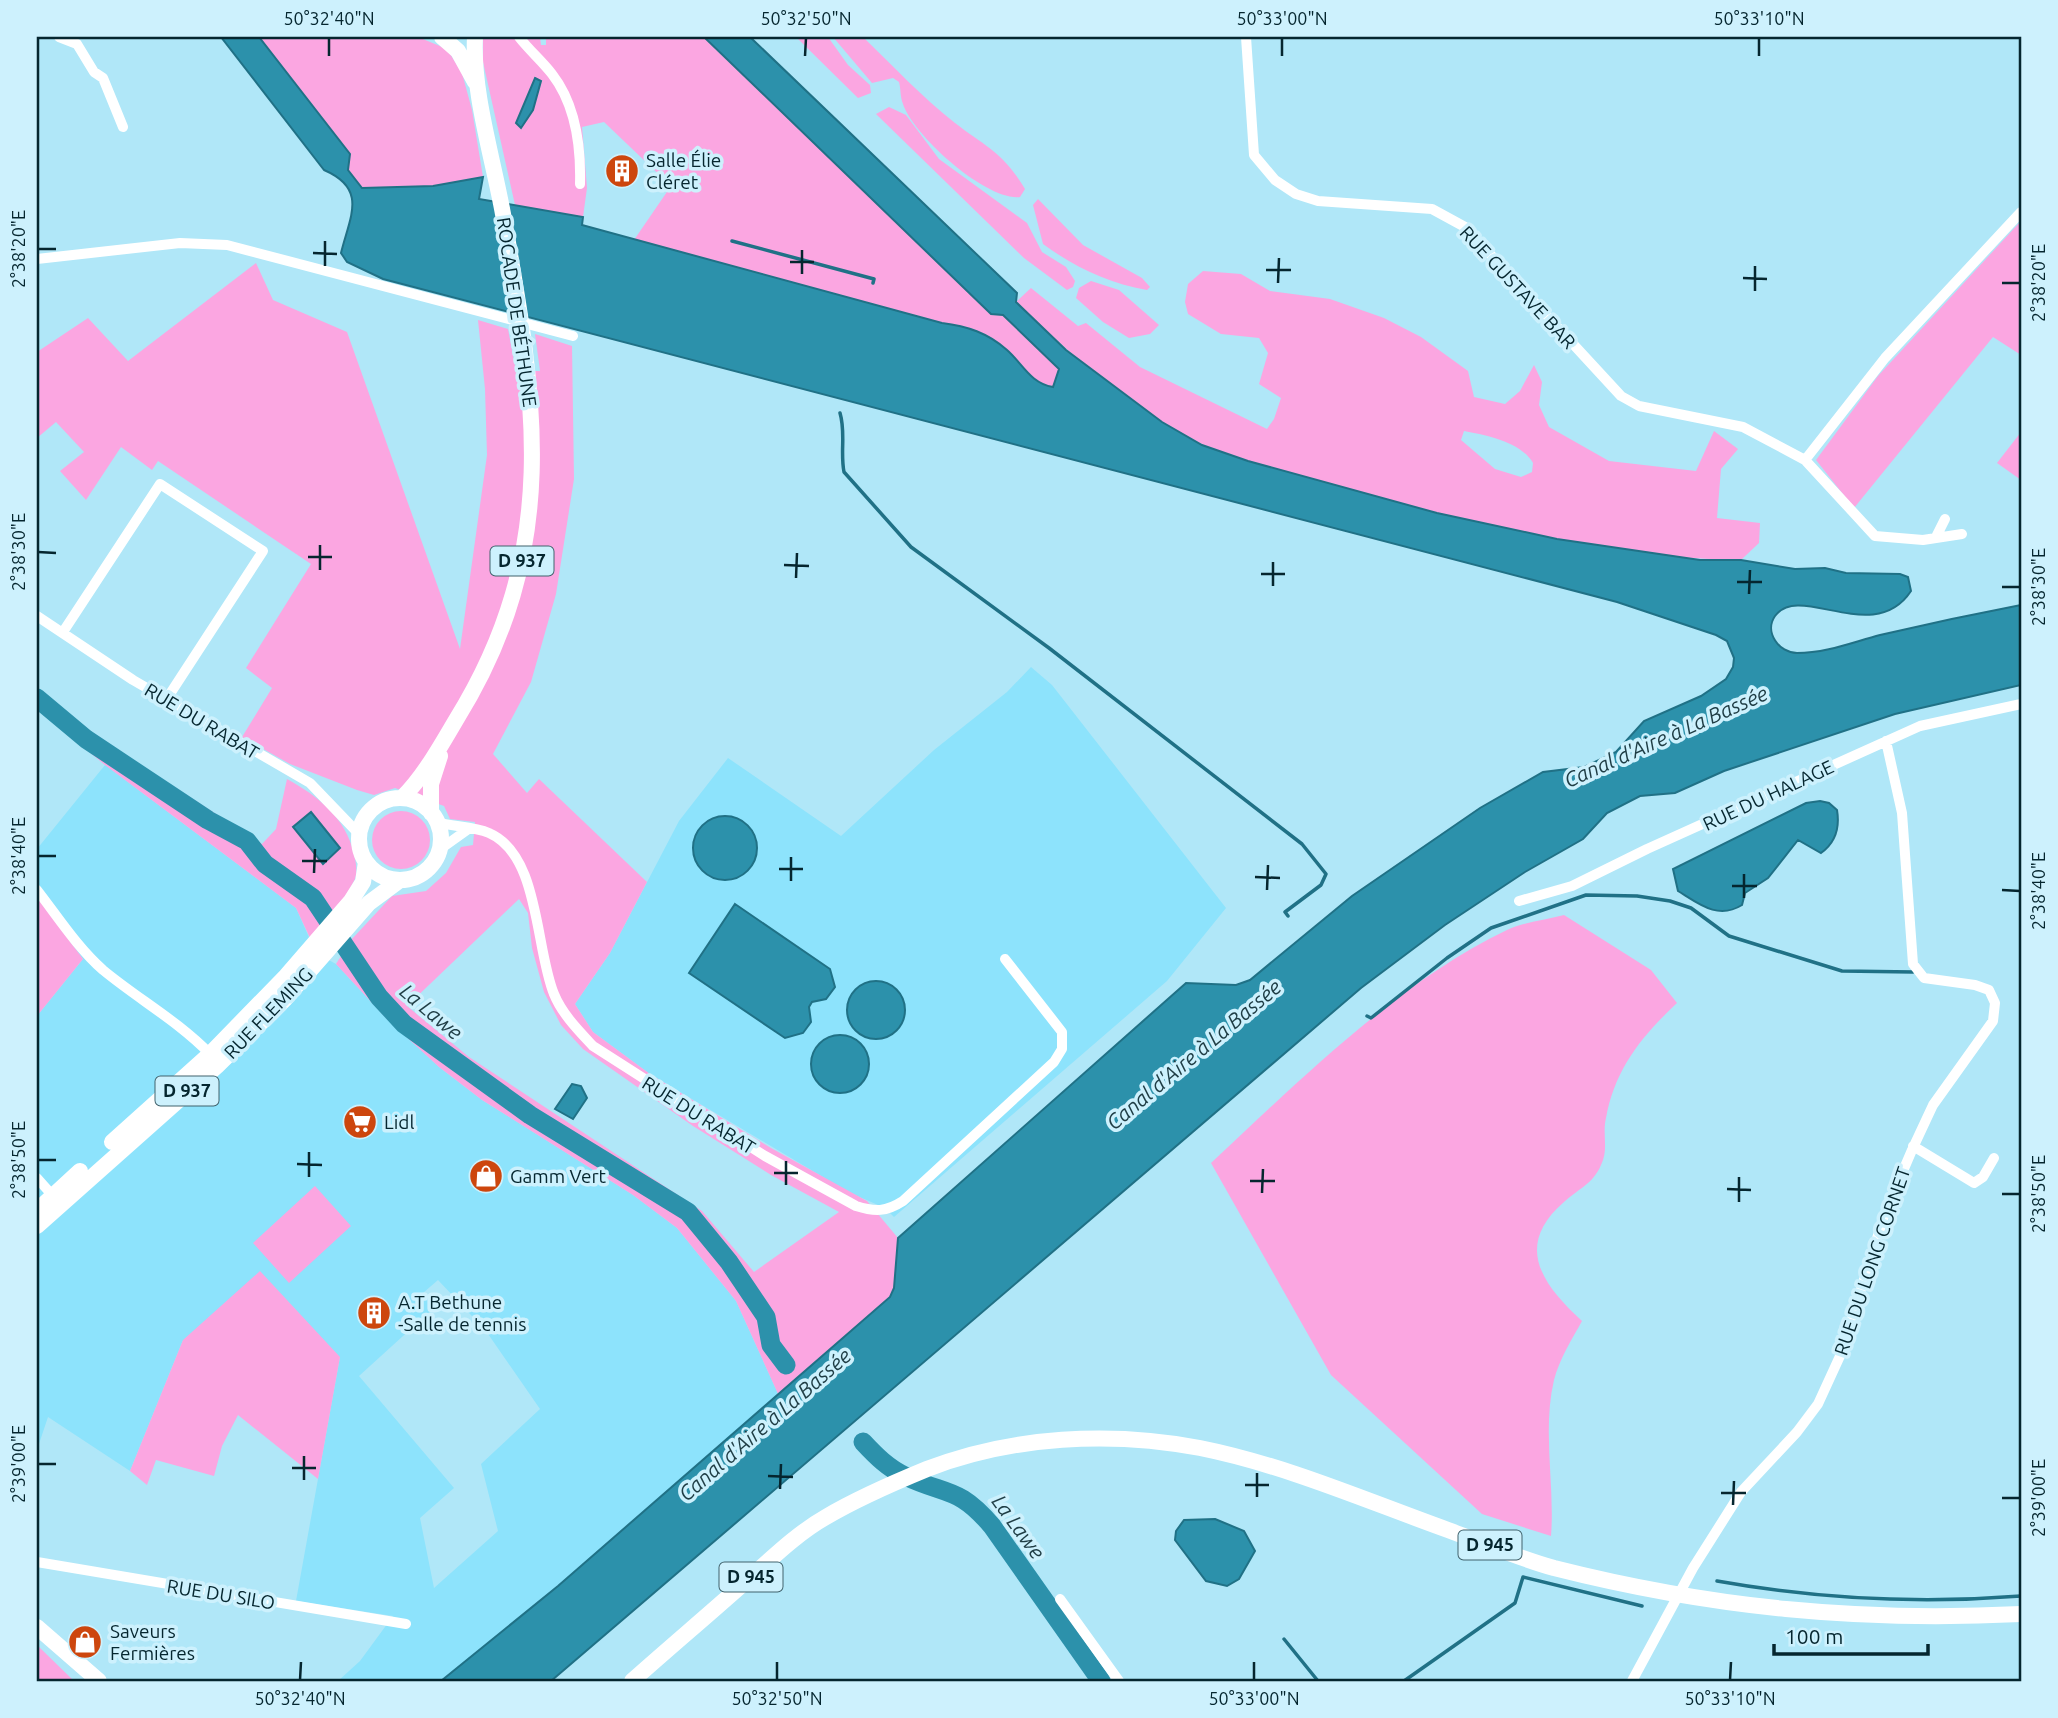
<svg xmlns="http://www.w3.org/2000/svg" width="2058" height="1718" font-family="Ubuntu,sans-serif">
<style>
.built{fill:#8de3fc;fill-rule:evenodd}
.green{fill:#fba6e1;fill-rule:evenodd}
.water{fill:#2c91ab;stroke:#207186;stroke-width:2}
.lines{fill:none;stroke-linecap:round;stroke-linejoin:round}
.stream{stroke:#207186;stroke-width:3.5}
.river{stroke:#2c91ab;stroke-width:19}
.street{stroke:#fff;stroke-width:10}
.primary{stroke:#fff;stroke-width:16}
.ticks{fill:none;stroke:#05262f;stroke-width:2.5}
.labels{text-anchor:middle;stroke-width:7;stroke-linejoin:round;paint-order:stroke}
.shield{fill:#cdf1fd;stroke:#41636d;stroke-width:2}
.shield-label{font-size:18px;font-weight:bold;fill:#05262f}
.poi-label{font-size:19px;fill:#05262f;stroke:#cdf1fd;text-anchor:start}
.street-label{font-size:19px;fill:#05262f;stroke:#cdf1fd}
.water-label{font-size:21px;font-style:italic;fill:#1f3d45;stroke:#cdf1fd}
.neatline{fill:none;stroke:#05262f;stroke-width:2.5}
.ticks-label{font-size:18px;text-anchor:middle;fill:#05262f}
</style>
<rect width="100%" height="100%" fill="#b0e7f8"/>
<path class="built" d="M 1031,667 L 1052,685 L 1226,908 L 1167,981 L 894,1217 L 885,1208 L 848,1192 L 650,1074 L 593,1032 L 575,1004 L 610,953 L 679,821 L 728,758 L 841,836 L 934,750 L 1007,692 Z
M 105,765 L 296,908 L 316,953 L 336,964 L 387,1019 L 439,1067 L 482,1100 L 633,1195 L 677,1228 L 736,1301 L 779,1396 L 558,1586 L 441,1681 L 338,1681 L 360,1661 L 393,1616 L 296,1601 L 340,1357 L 183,1340 L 130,1471 L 48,1417 L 37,1450 L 37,1016 L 83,959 L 37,897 L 37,849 ZM 438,1280 L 486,1331 L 540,1409 L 481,1464 L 498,1531 L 434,1588 L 420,1518 L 454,1488 L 359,1376 L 436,1306 L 423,1293 Z"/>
<path class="green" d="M 259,37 L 418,37 L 447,49 L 462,73 L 472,110 L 483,177 L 433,186 L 362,188 L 348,170 L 350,154 Z
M 483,37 L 540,37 L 541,45 L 546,45 L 546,37 L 704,37 L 991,314 L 1003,315 L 1059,369 L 1053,387 C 1030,383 1024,364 1007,350 C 988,335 965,325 942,323 L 634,240 L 671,186 L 604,122 L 582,127 L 587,188 L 583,217 L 515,205 L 483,62 Z
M 796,37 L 828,37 L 848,65 L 870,85 L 871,93 L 858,98 Z
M 833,37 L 863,37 C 893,66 922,97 955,123 C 986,147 1003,152 1025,189 L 1020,197 C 986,201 913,135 903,104 C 900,97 901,89 899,82 L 893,78 L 872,83 Z
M 889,107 L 906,115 L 939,159 L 1027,223 L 1042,252 L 1066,267 L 1075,281 L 1073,287 L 1067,290 L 1024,258 L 876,114 Z
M 1038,199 L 1083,245 L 1142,278 L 1150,287 L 1147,290 C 1108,283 1076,268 1043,244 L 1033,205 Z
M 2021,221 L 2021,355 L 1993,337 L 1854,508 L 1816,460 L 1878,376 Z
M 256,263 L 273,300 L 347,332 L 460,649 L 487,455 L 485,389 L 478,320 L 508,329 L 516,371 L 540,371 L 535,334 L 572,346 L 574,479 L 556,594 L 531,682 L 493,754 L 527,793 L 539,779 L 647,882 L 610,953 L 575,1004 L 593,1032 L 650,1074 L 771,1148 L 867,1201 L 898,1238 L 894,1288 L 890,1297 L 779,1396 L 736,1301 L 677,1228 L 633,1195 L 482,1100 L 439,1067 L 387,1019 L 336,964 L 351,940 L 392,896 L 426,891 L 446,873 L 461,847 L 473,845 L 475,822 L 450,819 L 444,806 L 395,788 L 374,795 L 357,790 L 290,764 L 242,737 L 272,688 L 246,668 L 311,564 L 158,461 L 152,470 L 121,447 L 86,500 L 60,471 L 84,452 L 56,422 L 37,438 L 37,352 L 88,318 L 128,361 ZM 519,899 L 528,913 L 532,948 L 544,992 L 561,1025 L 583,1049 L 693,1126 L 771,1175 L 839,1212 L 754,1272 L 702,1211 L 469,1057 L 407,1006 Z
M 1203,271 L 1241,274 L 1270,291 L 1330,299 L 1384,318 L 1421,337 L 1468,371 L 1474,397 L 1505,404 L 1520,391 L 1534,365 L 1542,382 L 1539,405 L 1549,427 L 1609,461 L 1696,471 L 1714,431 L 1738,449 L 1721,469 L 1717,518 L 1760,523 L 1759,543 L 1741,560 C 1605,559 1457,519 1326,483 C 1285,471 1238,463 1200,443 C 1131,408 1071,355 1016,302 L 1031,288 L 1078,326 L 1086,323 L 1140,367 L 1267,429 L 1274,419 L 1281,398 L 1259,384 L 1268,353 L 1259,338 L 1221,334 L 1188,314 L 1185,302 L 1188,284 ZM 1464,431 C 1486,435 1521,442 1533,463 L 1532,472 L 1521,477 L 1495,469 L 1461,440 Z
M 1091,281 L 1119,290 L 1159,325 L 1150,334 L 1129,338 L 1103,322 L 1076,298 L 1079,288 Z
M 2021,432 L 2021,480 L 1997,463 Z
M 58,707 L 85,729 L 262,844 L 276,829 L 287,779 C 318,796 346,818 354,854 C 356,862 358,874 354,881 C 344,902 324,921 310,938 L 296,908 L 105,765 L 47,717 Z
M372 840a29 29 0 1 1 58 0a29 29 0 1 1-58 0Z
M 37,897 L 83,959 L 37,1016 Z
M 1564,915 L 1651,970 L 1677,1003 C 1641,1037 1615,1069 1606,1118 C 1602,1135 1609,1149 1601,1165 C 1593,1184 1578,1189 1564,1202 C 1513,1246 1543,1285 1582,1321 C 1572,1339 1559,1360 1554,1380 C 1542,1431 1555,1485 1551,1536 L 1482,1514 L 1331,1375 L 1211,1163 C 1299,1081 1398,982 1507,930 C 1524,922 1546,920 1564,915 Z
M 315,1186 L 351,1226 L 289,1283 L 253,1243 Z
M 260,1271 L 340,1357 L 318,1479 L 238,1415 L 222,1446 L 214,1476 L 156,1460 L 147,1485 L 130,1471 L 183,1340 Z
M 37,1645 L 74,1681 L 75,1681 L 37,1681 Z"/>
<path class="water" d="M 221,37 L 259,37 L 350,154 L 348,170 L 362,188 L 433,186 L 483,177 L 479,199 L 583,217 L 582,225 L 942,323 C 967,326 988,333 1007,350 C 1023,364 1030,383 1053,387 L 1059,369 L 1003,315 L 991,314 L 704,37 L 750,37 L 1017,293 L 1016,302 L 1066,350 L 1162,422 L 1202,445 L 1248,461 L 1437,513 L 1557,539 L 1700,560 L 1741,560 L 1795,569 L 1825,568 L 1846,573 L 1900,574 L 1908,577 L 1911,591 C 1874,647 1800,582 1775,616 C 1764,632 1779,653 1797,653 C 1826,653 1853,642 1880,635 C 1927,624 1974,614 2021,605 L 2021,685 L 1895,714 L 1724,771 L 1675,793 L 1640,796 L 1607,813 L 1583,839 L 1525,872 L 1445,925 L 1361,988 L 551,1681 L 441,1681 L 558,1586 L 890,1297 L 894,1288 L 898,1238 L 1186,983 L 1236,985 L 1250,980 L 1352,896 L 1480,808 L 1543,772 L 1584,767 L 1616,752 L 1644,721 L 1701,696 L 1726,679 L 1733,667 L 1734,658 L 1727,641 L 1716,635 L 1617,602 L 383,279 L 347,262 L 341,253 C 350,216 368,189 324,170 Z
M 535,78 L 541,81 L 533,110 L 521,128 L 516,123 Z
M 1820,801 L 1829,803 L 1837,810 C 1840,828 1835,843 1821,853 L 1798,840 L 1768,878 L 1745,893 L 1742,905 C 1718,920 1699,904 1678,891 L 1673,869 L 1806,803 Z
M 311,812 L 340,848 L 323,864 L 293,827 Z
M693 848a32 32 0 1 1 64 0a32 32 0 1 1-64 0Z
M 735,904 L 830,969 L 835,987 L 826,999 L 812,1002 L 809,1007 L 811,1022 L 803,1033 L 785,1038 L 689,973 Z
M847 1010a29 29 0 1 1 58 0a29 29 0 1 1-58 0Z
M811 1064a29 29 0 1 1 58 0a29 29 0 1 1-58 0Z
M 572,1084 L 581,1086 L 587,1098 L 573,1119 L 555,1109 Z
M 1215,1519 L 1244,1531 L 1255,1551 L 1239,1579 L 1227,1586 L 1206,1581 L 1175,1540 L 1176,1531 L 1184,1520 Z"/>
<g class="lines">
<path class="stream" d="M 732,241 L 874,279 L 873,283
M 840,413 C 846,433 840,452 844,472 L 911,547 L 1049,648 L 1302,844 L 1326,874 L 1321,885 L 1285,912 L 1288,916
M 1367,1016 L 1371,1018 L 1447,958 L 1491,928 L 1586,895 L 1637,896 L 1670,901 L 1691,908 L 1729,936 L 1842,971 L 1913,972
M 1717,1581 C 1818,1599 1920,1604 2021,1596
M 1284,1639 L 1318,1681
M 1404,1681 L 1515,1603 L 1523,1577 L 1642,1606"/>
<path class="river" d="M 37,698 L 86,739 L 208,820 L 247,841 L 265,864 L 313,898 L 379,997 L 404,1024 L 530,1115 L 688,1212 L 729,1262 L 766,1317 L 771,1345 L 786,1365
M 863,1442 C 876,1456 888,1468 905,1476 C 947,1496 958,1486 992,1526 L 1101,1681"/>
<path class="street" d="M 59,37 L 77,44 L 94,72 L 103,78 L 123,127
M 519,37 C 529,50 542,61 552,74 C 576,105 581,147 580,184
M 1246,37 L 1254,155 L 1275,180 L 1296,194 L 1318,201 L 1432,209 L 1465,227 L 1621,396 L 1639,406 L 1743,427 L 1805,460
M 37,259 L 180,243 L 227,245 L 573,336
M 1962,534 L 1923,540 L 1875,536 L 1805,460 L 1885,358 L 2021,212
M 1936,537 L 1945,519
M 37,616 L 133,680 L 310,783 L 359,834
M 63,632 L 160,484 L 263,551 L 166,700
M 436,822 C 453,827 473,826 489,833 C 540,855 535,948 554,994 C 562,1014 579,1031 593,1046 L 765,1156 L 856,1206 C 875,1212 886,1212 903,1201 L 1054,1062 L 1062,1049 L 1062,1032 L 1005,959
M 439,850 L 467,830
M 37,890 C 58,917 77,947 103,970 C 138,999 178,1021 210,1054
M 1519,901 L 1572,886 L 1647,849 L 1920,726 L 2021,704
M 1913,1146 L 1974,1183 L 1983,1177 L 1994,1158
M 37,1178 L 53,1196
M 37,1562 L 406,1624
M 1060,1599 L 1119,1681
M 1632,1681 L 1693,1568 L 1741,1492 L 1797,1432 L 1818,1404 L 1840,1356 L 1885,1213 L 1912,1150 L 1933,1105 L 1993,1021 L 1995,1003 L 1989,990 L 1975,985 L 1924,978 L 1913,964 L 1902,813 L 1886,741"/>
<path class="primary" d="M 442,37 L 458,51 L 475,82
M 402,798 C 424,776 440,747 456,720 C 562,549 536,400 503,214 C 493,158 472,92 475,37
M359 839a41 41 0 1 1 82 0a41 41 0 1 1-82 0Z
M 431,813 L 431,784 L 440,756
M 112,1142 L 210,1054 L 286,976 L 351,901 L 363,882 L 366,862
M 42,1206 L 80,1171
M 37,1226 L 217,1066 L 285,999 L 369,903 L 400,880
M 37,1627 L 99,1681
M 632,1681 C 669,1648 707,1616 744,1583 C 770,1560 796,1534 826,1517 C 858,1498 893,1483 927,1469 C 1012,1436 1111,1431 1200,1448 C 1285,1465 1367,1501 1448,1530 C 1483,1543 1518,1558 1554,1568 C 1712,1608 1859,1622 2021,1614"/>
</g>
<path class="ticks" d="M 329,56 L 329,38M 805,56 L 806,38M 1282,56 L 1282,38M 1759,56 L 1759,38M 38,249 L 56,249M 313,253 L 337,254M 790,262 L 814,262M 325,266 L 325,241M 1266,270 L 1291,270M 802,274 L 802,250M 1743,278 L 1767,279M 1278,283 L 1279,258M 2002,283 L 2020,283M 1755,291 L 1755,266M 38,552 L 56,553M 308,557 L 332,557M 784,565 L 809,566M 320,570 L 320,545M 1261,574 L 1285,574M 796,578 L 797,553M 1737,582 L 1762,582M 1273,586 L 1273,562M 2002,587 L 2020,587M 1749,594 L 1750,570M 38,856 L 56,856M 302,861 L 327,861M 779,869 L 803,869M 314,873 L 315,849M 1255,877 L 1280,878M 791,881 L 791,857M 1732,886 L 1757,886M 1267,890 L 1268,865M 2002,890 L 2020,891M 1744,898 L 1744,874M 38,1160 L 56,1160M 297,1164 L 322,1165M 774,1173 L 798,1173M 309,1177 L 309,1152M 1250,1181 L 1275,1181M 786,1185 L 786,1161M 1727,1189 L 1751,1190M 1262,1193 L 1263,1169M 2002,1194 L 2020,1194M 1739,1202 L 1739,1177M 38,1464 L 56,1464M 292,1468 L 316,1468M 768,1476 L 793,1477M 304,1480 L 304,1456M 1245,1485 L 1269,1485M 780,1489 L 781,1464M 1721,1493 L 1746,1493M 1257,1497 L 1257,1473M 2002,1498 L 2020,1498M 1733,1505 L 1734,1481M 300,1680 L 301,1662M 777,1680 L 777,1662M 1254,1680 L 1254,1662M 1730,1680 L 1731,1662"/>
<defs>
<g id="building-disc" transform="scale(1.75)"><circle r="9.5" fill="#cd460d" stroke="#cdf1fd"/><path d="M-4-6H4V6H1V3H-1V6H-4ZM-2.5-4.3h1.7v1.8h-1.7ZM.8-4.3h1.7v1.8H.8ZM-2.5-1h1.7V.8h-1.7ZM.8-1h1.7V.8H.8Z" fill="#fff"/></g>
<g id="supermarket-disc" transform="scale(1.75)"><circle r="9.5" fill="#cd460d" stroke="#cdf1fd"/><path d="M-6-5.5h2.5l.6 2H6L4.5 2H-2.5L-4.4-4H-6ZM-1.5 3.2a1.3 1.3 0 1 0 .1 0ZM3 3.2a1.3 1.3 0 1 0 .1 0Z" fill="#fff"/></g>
<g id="shop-disc" transform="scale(1.75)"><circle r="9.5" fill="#cd460d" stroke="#cdf1fd"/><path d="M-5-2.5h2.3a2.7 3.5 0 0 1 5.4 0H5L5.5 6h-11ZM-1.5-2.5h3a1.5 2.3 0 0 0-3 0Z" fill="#fff"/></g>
</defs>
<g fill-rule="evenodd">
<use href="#building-disc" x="622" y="171"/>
<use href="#supermarket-disc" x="360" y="1122"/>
<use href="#shop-disc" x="486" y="1176"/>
<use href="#building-disc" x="374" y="1313"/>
<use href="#shop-disc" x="85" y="1642"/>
</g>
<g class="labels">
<g class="shield">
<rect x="490.5" y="546.5" width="63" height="29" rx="5"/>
<rect x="155.5" y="1076.5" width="63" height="29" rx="5"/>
<rect x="1458.5" y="1530.5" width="63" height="29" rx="5"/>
<rect x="719.5" y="1562.5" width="63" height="29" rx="5"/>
</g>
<g class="shield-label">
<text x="522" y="567">D 937</text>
<text x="187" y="1097">D 937</text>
<text x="1490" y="1551">D 945</text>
<text x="751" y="1583">D 945</text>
</g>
<g class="poi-label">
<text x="646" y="167">Salle Élie<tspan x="646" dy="22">Cléret</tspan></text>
<text x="384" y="1129">Lidl</text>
<text x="510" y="1183">Gamm Vert</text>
<text x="398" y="1309">A.T Bethune<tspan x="398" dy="22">-Salle de tennis</tspan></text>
<text x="110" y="1638">Saveurs<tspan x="110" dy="22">Fermières</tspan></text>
</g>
<g class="street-label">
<text transform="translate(1518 287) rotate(47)" y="7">RUE GUSTAVE BAR</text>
<text transform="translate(517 312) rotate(82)" y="7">ROCADE DE BÉTHUNE</text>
<text transform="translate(202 721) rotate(31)" y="7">RUE DU RABAT</text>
<text transform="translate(1768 795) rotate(-25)" y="7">RUE DU HALAGE</text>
<text transform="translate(268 1013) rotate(-46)" y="7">RUE FLEMING</text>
<text transform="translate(699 1115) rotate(32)" y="7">RUE DU RABAT</text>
<text transform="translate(1872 1261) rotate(-71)" y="7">RUE DU LONG CORNET</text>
<text transform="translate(221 1594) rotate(9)" y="7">RUE DU SILO</text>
</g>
<g class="water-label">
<text transform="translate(1666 737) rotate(-24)" y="7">Canal d'Aire à La Bassée</text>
<text transform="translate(431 1012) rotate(40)" y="7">La Lawe</text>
<text transform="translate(1194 1055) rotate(-40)" y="7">Canal d'Aire à La Bassée</text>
<text transform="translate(765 1425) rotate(-41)" y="7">Canal d'Aire à La Bassée</text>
<text transform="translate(1018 1527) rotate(54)" y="7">La Lawe</text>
</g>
</g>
<rect width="2058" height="1718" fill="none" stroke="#cdf1fd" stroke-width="77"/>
<path d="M1774 1644v10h154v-10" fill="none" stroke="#05262f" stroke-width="3.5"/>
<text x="1785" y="1644" font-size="21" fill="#05262f" stroke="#cdf1fd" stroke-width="5" paint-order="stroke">100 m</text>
<rect x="38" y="38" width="1982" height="1642" class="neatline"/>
<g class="ticks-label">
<text x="329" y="25">50°32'40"N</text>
<text x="806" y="25">50°32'50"N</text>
<text x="1282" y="25">50°33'00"N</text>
<text x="1759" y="25">50°33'10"N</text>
<text transform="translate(19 249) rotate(-90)" y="6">2°38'20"E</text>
<text transform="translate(2039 283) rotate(-90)" y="6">2°38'20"E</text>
<text transform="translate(19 552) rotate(-90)" y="6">2°38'30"E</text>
<text transform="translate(2039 587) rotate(-90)" y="6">2°38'30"E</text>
<text transform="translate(19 856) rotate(-90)" y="6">2°38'40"E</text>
<text transform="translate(2039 891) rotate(-90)" y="6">2°38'40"E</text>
<text transform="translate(19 1160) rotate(-90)" y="6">2°38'50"E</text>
<text transform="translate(2039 1194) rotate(-90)" y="6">2°38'50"E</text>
<text transform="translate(19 1464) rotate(-90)" y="6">2°39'00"E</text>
<text transform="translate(2039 1498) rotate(-90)" y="6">2°39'00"E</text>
<text x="300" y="1705">50°32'40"N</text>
<text x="777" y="1705">50°32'50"N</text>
<text x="1254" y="1705">50°33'00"N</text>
<text x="1730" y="1705">50°33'10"N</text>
</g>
</svg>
